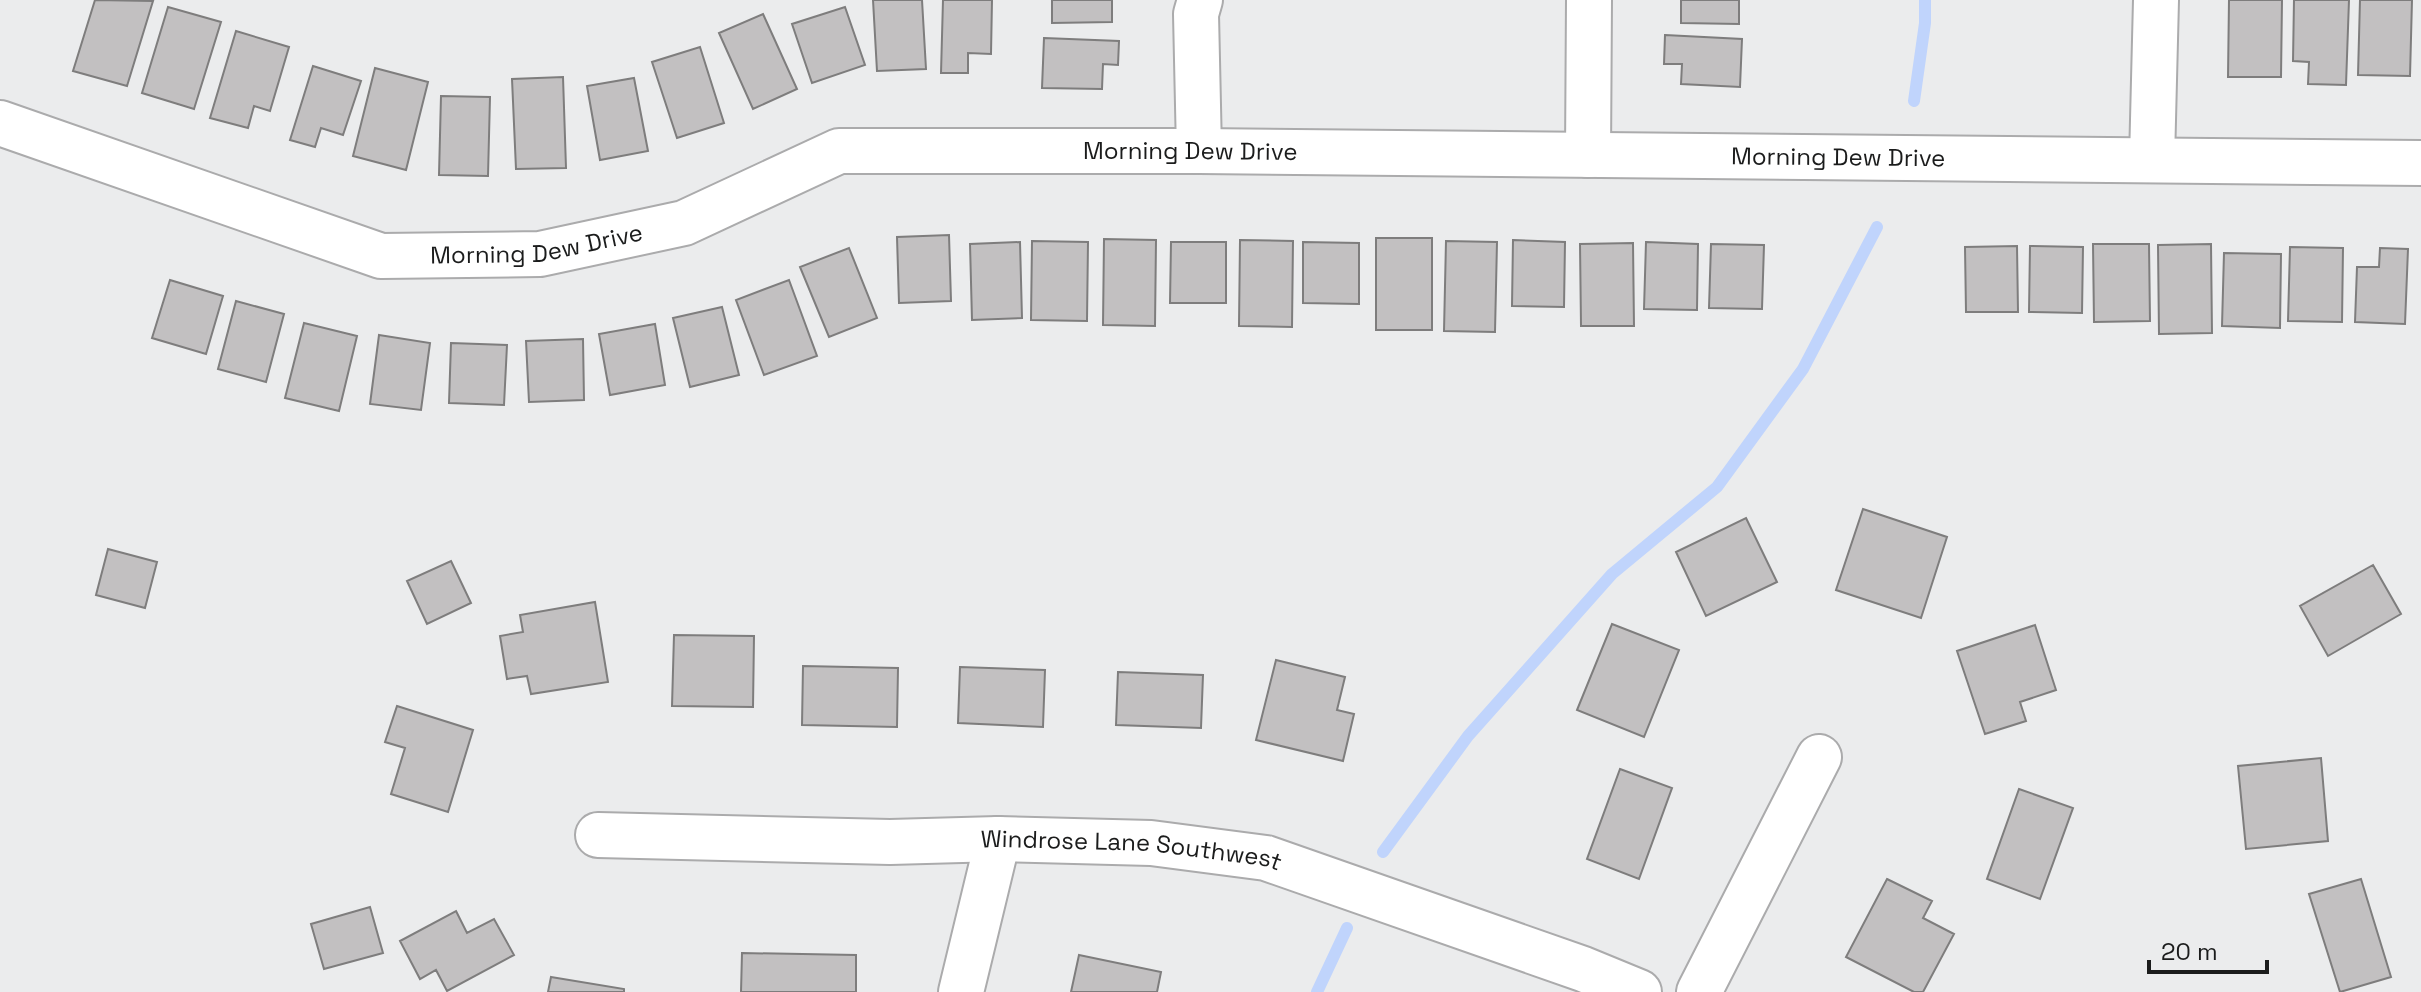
<svg xmlns="http://www.w3.org/2000/svg" width="2421" height="992" font-family="'Space Grotesk',sans-serif">
<style>
.lines{fill:none;stroke-linecap:round;stroke-linejoin:round}
.stream{stroke:#c0d4fc;stroke-width:12}
.building{fill:#c2c0c1;stroke:#7e7d7d;stroke-width:2}
.street-casing{stroke:#ababac;stroke-width:48}
.street{stroke:#fff;stroke-width:44}
.labels{text-anchor:middle;stroke-width:6;stroke-linejoin:round;paint-order:stroke}
.street-label{font-size:24px;fill:#1b1c1c;stroke:#ebeced}
</style>
<rect width="100%" height="100%" fill="#ebeced"/>
<g class="lines">
<path class="stream" d="M 1914,101 L 1925,23 L 1925,0
M 1383,852 L 1468,736 L 1612,574 L 1717,487 L 1803,369 L 1877,227
M 1317,992 L 1347,928"/>
</g>
<path class="building" d="M 95,0 L 153,1 L 127,86 L 73,71 Z
M 873,0 L 922,0 L 926,69 L 877,71 Z
M 943,0 L 992,0 L 991,54 L 968,53 L 968,73 L 941,73 Z
M 1052,0 L 1112,0 L 1112,22 L 1052,23 Z
M 1681,0 L 1739,0 L 1739,24 L 1681,23 Z
M 2229,0 L 2282,0 L 2281,77 L 2228,77 Z
M 2294,0 L 2349,0 L 2346,85 L 2308,84 L 2309,62 L 2293,61 Z
M 2360,0 L 2412,0 L 2410,76 L 2358,75 Z
M 168,7 L 221,22 L 194,109 L 142,93 Z
M 845,7 L 865,65 L 812,83 L 792,24 Z
M 763,14 L 797,89 L 753,109 L 719,33 Z
M 236,31 L 289,47 L 270,111 L 254,106 L 248,128 L 210,118 Z
M 1665,35 L 1742,39 L 1740,87 L 1681,84 L 1682,64 L 1664,64 Z
M 1044,38 L 1119,41 L 1118,65 L 1103,64 L 1102,89 L 1042,88 Z
M 700,47 L 724,123 L 677,138 L 652,62 Z
M 313,66 L 361,81 L 343,135 L 321,128 L 315,147 L 290,140 Z
M 375,68 L 428,82 L 406,170 L 353,156 Z
M 563,77 L 566,168 L 516,169 L 512,79 Z
M 634,78 L 648,151 L 600,160 L 587,86 Z
M 441,96 L 490,97 L 488,176 L 439,175 Z
M 949,235 L 951,301 L 899,303 L 897,237 Z
M 1376,238 L 1432,238 L 1432,330 L 1376,330 Z
M 1104,239 L 1156,240 L 1155,326 L 1103,325 Z
M 1240,240 L 1293,241 L 1292,327 L 1239,326 Z
M 1513,240 L 1565,242 L 1564,307 L 1512,306 Z
M 1032,241 L 1088,242 L 1087,321 L 1031,320 Z
M 1446,241 L 1497,242 L 1495,332 L 1444,331 Z
M 1020,242 L 1022,318 L 972,320 L 970,244 Z
M 1171,242 L 1226,242 L 1226,303 L 1170,303 Z
M 1303,242 L 1359,243 L 1359,304 L 1303,303 Z
M 1646,242 L 1698,244 L 1697,310 L 1644,309 Z
M 1633,243 L 1634,326 L 1581,326 L 1580,244 Z
M 1711,244 L 1764,245 L 1762,309 L 1709,308 Z
M 2093,244 L 2149,244 L 2150,321 L 2094,322 Z
M 2211,244 L 2212,333 L 2159,334 L 2158,245 Z
M 2017,246 L 2018,312 L 1966,312 L 1965,247 Z
M 2030,246 L 2083,247 L 2082,313 L 2029,312 Z
M 2290,247 L 2343,248 L 2342,322 L 2288,321 Z
M 849,248 L 877,318 L 829,337 L 800,267 Z
M 2380,248 L 2408,249 L 2405,324 L 2355,322 L 2357,267 L 2379,267 Z
M 2224,253 L 2281,254 L 2280,328 L 2222,326 Z
M 170,280 L 223,296 L 206,354 L 152,338 Z
M 789,280 L 817,356 L 764,375 L 736,300 Z
M 236,301 L 284,314 L 266,382 L 218,369 Z
M 722,307 L 739,375 L 690,387 L 673,318 Z
M 304,323 L 357,336 L 339,411 L 285,398 Z
M 655,324 L 665,385 L 610,395 L 599,334 Z
M 379,335 L 430,343 L 421,410 L 370,404 Z
M 583,339 L 584,400 L 529,402 L 526,341 Z
M 451,343 L 507,345 L 504,405 L 449,403 Z
M 1863,509 L 1947,537 L 1921,618 L 1836,590 Z
M 1746,518 L 1777,582 L 1706,616 L 1676,552 Z
M 108,549 L 157,562 L 145,608 L 96,595 Z
M 451,561 L 471,603 L 427,624 L 407,581 Z
M 2373,565 L 2401,614 L 2328,656 L 2300,606 Z
M 595,602 L 608,682 L 531,694 L 527,676 L 507,679 L 500,636 L 523,632 L 520,615 Z
M 1612,624 L 1679,650 L 1644,737 L 1577,710 Z
M 2035,625 L 2056,690 L 2020,702 L 2026,721 L 1985,734 L 1957,651 Z
M 674,635 L 754,636 L 753,707 L 672,706 Z
M 1276,660 L 1345,677 L 1337,710 L 1354,714 L 1343,761 L 1256,740 Z
M 803,666 L 898,668 L 897,727 L 802,725 Z
M 960,667 L 1045,670 L 1043,727 L 958,723 Z
M 1118,672 L 1203,675 L 1201,728 L 1116,725 Z
M 397,706 L 473,730 L 448,812 L 391,794 L 405,748 L 385,742 Z
M 2321,758 L 2328,841 L 2246,849 L 2238,766 Z
M 1620,769 L 1672,788 L 1639,879 L 1587,859 Z
M 2019,789 L 2073,808 L 2040,899 L 1987,879 Z
M 1887,879 L 1932,901 L 1923,918 L 1954,934 L 1923,992 L 1914,992 L 1846,957 Z
M 2361,879 L 2391,977 L 2340,992 L 2309,894 Z
M 370,907 L 383,953 L 324,969 L 311,924 Z
M 456,911 L 467,933 L 494,919 L 514,955 L 447,991 L 436,970 L 420,979 L 400,941 Z
M 742,953 L 856,955 L 856,992 L 741,992 Z
M 1079,955 L 1161,972 L 1157,992 L 1071,992 Z
M 551,977 L 624,989 L 624,992 L 548,992 Z"/>
<g class="lines">
<g class="street-casing">
<g id="street">
<path id="s1" d="M 0,123 L 381,256 L 540,254 L 684,223 L 839,151 L 1199,151 L 2421,163"/>
<path d="M 1199,151 L 1196,14 L 1200,0"/>
<path d="M 1588,155 L 1589,0"/>
<path d="M 2152,160 L 2156,0"/>
<path id="s2" d="M 598,835 L 890,842 L 998,839 L 1151,843 L 1266,858 L 1583,969 L 1639,992"/>
<path d="M 961,992 L 998,839"/>
<path d="M 1699,992 L 1819,757"/>
</g>
</g>
<use href="#street" class="street"/>
</g>
<g class="labels">
<g class="street-label">
<text dy="8" stroke="none"><textPath href="#s1" startOffset="1232">Morning Dew Drive</textPath></text>
<text dy="8" stroke="none"><textPath href="#s1" startOffset="1880">Morning Dew Drive</textPath></text>
<text dy="8" stroke="none"><textPath href="#s1" startOffset="560">Morning Dew Drive</textPath></text>
<text dy="8" stroke="none"><textPath href="#s2" startOffset="534">Windrose Lane Southwest</textPath></text>
</g>
</g>
<path d="M2149 960v12h118v-12" fill="none" stroke="#1b1c1c" stroke-width="4"/>
<text x="2161" y="960" font-size="24" fill="#1b1c1c" stroke="#ebeced" stroke-width="6" paint-order="stroke">20 m</text>
</svg>
